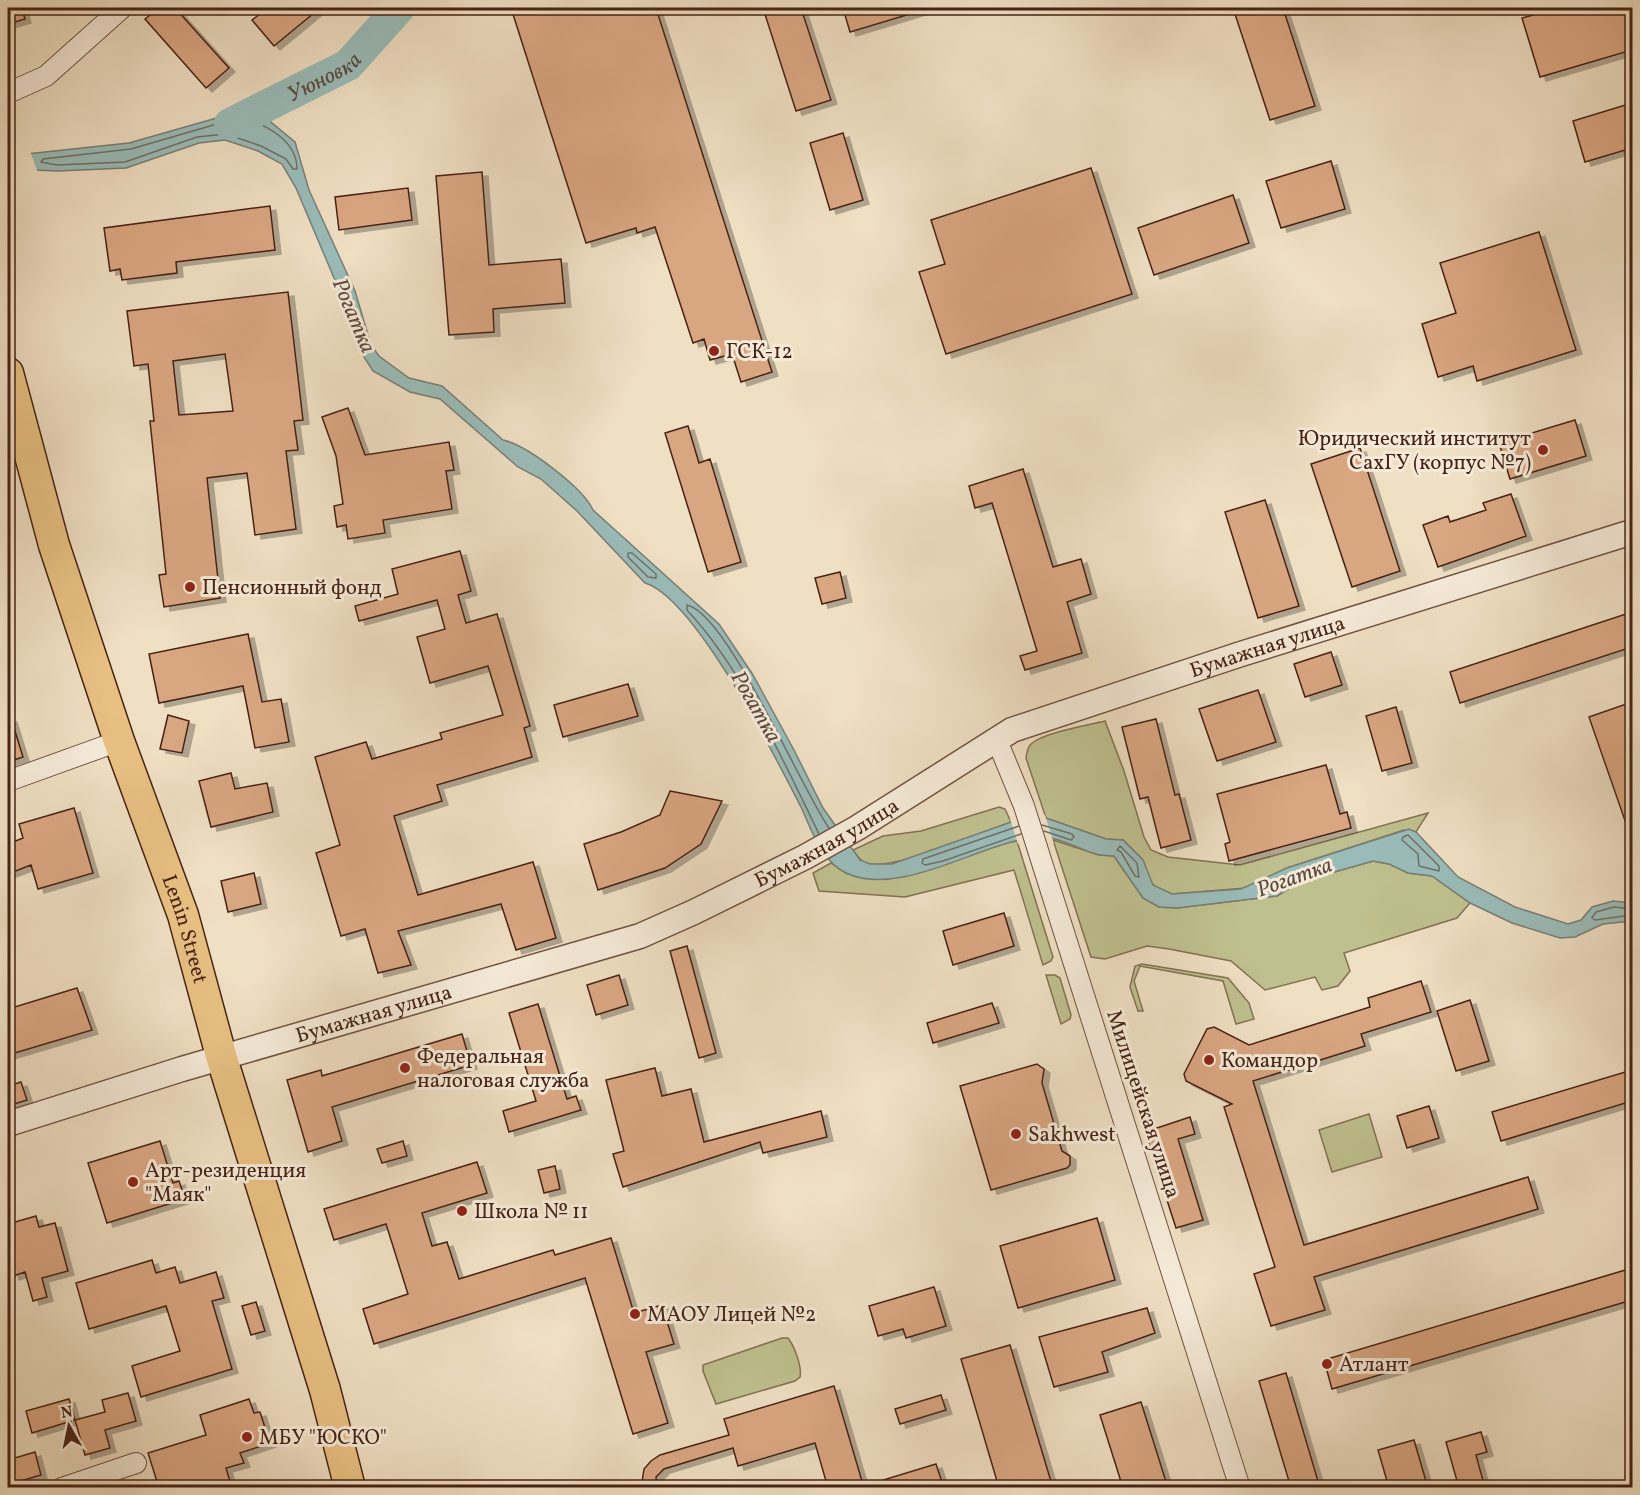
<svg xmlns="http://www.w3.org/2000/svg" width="1640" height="1495" font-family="Vollkorn,serif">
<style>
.green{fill:#bfc08f;stroke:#837252;stroke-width:1.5}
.water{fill:#9abcb9;stroke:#797f77;stroke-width:1.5}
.pier{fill:#efdfc3}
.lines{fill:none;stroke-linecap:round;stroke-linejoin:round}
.shore{stroke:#707067;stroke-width:1.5}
.river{stroke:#9abcb9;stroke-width:32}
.building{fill:#d9a682;stroke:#472315;stroke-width:1.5;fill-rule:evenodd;filter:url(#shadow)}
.minor-casing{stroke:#715240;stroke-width:22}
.tertiary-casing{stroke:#715240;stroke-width:27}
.primary-casing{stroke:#472315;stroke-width:33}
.minor{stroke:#f5ead8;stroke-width:20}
.tertiary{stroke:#f5ead8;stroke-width:24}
.primary{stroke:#e8c082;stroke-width:30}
.poi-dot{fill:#8f2418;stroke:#f5ead8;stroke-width:2}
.labels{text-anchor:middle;stroke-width:6;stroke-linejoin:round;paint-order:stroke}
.poi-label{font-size:21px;fill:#472315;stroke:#f5ead8;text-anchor:start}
.street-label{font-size:21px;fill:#472315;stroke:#f5ead8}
.water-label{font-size:22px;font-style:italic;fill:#5c493e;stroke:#f5ead8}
</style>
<defs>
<filter id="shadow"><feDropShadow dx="6" dy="4" stdDeviation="0" flood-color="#0004"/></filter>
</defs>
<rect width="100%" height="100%" fill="#efdfc3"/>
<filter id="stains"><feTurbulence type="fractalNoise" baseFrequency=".00333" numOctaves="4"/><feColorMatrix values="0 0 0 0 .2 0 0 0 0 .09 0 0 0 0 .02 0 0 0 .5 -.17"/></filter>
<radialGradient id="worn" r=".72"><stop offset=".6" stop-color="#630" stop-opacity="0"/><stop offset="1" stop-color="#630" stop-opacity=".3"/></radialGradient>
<path class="green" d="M 1105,721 L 1124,771 L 1144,837 L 1151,850 L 1168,857 L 1240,865 L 1428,813 L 1416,832 L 1404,830 L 1287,868 L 1246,888 L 1172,894 L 1158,889 L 1149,881 L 1143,860 L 1123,840 L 1106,839 L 1046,818 L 1026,758 C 1027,753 1027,748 1031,744 C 1042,733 1088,725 1105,721 Z
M 999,807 L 1005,809 L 1011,822 C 980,833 899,868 871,864 C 862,863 858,857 853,850 L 883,836 L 921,831 Z
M 1053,840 L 1099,855 L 1114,856 L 1143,898 L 1159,907 L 1177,908 L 1277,896 L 1299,882 L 1373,861 L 1389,864 L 1408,873 L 1432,876 L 1470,903 L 1457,918 L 1344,953 L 1350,971 L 1338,986 L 1322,990 L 1315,977 L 1265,990 L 1231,961 L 1169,949 L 1147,946 L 1105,959 L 1091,957 Z
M 1017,841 L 1053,957 L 1051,961 L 1043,965 L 1014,870 L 905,897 L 819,891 L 813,873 L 831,863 L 847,874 Z
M 1142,964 L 1228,978 L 1249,1003 L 1254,1019 L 1236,1024 L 1223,981 L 1140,966 L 1134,981 L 1143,1011 L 1138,1011 L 1130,987 L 1135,966 Z
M 1046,975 L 1055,975 L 1060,978 L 1071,1015 L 1070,1019 L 1061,1024 Z
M 1369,1114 L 1382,1157 L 1332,1172 L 1319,1130 Z
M 782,1338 L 788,1338 C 795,1347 802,1367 800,1377 L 795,1381 L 716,1404 L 703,1371 L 703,1365 Z"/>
<path class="water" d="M 241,111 L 267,119 L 295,142 L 309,190 L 355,291 L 371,345 L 379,356 L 409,378 L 442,386 L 503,440 C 527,445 583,488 593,510 L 719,624 L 753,675 L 794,750 L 823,808 L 860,860 L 870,864 L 892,864 L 1017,820 L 1046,818 L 1106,839 L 1123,840 L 1143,860 L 1153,885 L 1172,894 L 1241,889 L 1287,868 L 1409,829 L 1416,832 L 1458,877 L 1515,907 L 1568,924 L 1581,920 L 1592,907 L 1613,901 L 1632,903 L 1632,921 L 1603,924 L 1575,937 L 1560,938 L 1512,923 L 1470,903 L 1432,876 L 1408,873 L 1389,864 L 1373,861 L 1299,882 L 1277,896 L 1177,908 L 1159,907 L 1143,898 L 1114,856 C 1108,855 1102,856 1096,854 C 1079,849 1057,836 1039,837 C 984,840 902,899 846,873 C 821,861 812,831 801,807 C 776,758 695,598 645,583 L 577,511 L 541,479 L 518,467 L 440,399 L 410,392 L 373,371 L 364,357 L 359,337 L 296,188 L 282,164 L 258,151 L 225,140 L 199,143 L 126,168 L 58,171 L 8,169 L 8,156 L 129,143 Z"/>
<path class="pier" d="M 30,151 L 38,173 L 13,172 L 8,153 Z
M 1045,815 L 1054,844 L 1042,840 L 1018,844 L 1010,819 Z"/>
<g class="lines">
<path class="shore" d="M 241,117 C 265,124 297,140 297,169 L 293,169 L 286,159 L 261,146 L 226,134 L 197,137 L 125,162 L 57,165 L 41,162 L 43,159 L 131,149 Z
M 628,553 L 632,553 L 656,574 L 656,578 L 648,577 L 628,557 Z
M 1042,825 L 1072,834 L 1074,837 L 1071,840 L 1044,831
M 1019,826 L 923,859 L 922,863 L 925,865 L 943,861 L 1021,834
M 819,834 C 783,760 743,670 687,610 L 687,605 C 728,614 801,789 829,828
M 1408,835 L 1439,866 L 1439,871 L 1419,866 L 1418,854 L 1402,840 L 1403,837 Z
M 1120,846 L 1137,863 L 1139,877 L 1135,876 L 1121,852 L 1117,850 Z
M 1291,873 L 1293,878 L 1277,889 L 1264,889 L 1265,885 Z
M 1632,909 L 1614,907 L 1596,912 L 1592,918 L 1595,920 L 1632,915"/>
<path class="river" id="s1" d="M 230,124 L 348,65 L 399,8"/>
</g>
<path class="building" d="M 8,8 L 22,8 L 25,19 L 8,24 Z
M 159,8 L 175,8 L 229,68 L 206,88 L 145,19 Z
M 268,8 L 320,8 L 274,46 L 252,20 Z
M 511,8 L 656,8 L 772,372 L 741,382 L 732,354 L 710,360 L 704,339 L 693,343 L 655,227 L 637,233 L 636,228 L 586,243 Z
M 763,8 L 801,8 L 831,100 L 796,111 Z
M 843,8 L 920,8 L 920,11 L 850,32 Z
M 1233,8 L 1283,8 L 1315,106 L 1270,120 Z
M 1559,8 L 1632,8 L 1632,50 L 1540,77 L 1522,18 Z
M 1632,103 L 1632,148 L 1585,162 L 1573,121 Z
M 843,133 L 863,200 L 830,210 L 810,143 Z
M 1331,161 L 1345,209 L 1281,228 L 1266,181 Z
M 1091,168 L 1132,294 L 946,354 L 919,272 L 945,264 L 931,220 Z
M 482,172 L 489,265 L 561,259 L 565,303 L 493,309 L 494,332 L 449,335 L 436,176 Z
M 408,188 L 412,220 L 339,230 L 335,197 Z
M 1233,195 L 1249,243 L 1154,275 L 1138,228 Z
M 270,206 L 275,250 L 176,262 L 177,273 L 122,280 L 120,269 L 110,271 L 104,228 Z
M 1539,232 L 1576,350 L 1477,381 L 1473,366 L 1438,377 L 1422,324 L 1456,313 L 1440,263 Z
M 288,292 L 303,420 L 294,421 L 298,450 L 286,451 L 296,529 L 255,535 L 247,473 L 207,478 L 220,598 L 164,607 L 159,575 L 166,574 L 150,421 L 154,421 L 148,364 L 134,366 L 127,311 ZM 225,354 L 233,411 L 179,415 L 173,361 Z
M 348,408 L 365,455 L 449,442 L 454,470 L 446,471 L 452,509 L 383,520 L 385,533 L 348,539 L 346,525 L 337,527 L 334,506 L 343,504 L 336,456 L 322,417 Z
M 1575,420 L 1586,456 L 1510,479 L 1499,443 Z
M 688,426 L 699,463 L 710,459 L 741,562 L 708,572 L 665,433 Z
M 1360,448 L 1400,571 L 1352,587 L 1311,464 Z
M 1023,469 L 1053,567 L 1081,559 L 1091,594 L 1067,602 L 1082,653 L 1025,670 L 1020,656 L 1037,651 L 992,503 L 975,508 L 969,486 Z
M 1511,494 L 1526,536 L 1438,567 L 1423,525 L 1448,516 L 1450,522 L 1486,510 L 1483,503 Z
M 1265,500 L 1299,606 L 1258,618 L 1225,512 Z
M 460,551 L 471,591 L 458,595 L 466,623 L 497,614 L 530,726 L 524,728 L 532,757 L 437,785 L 442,801 L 394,816 L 418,895 L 533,862 L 556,938 L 516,950 L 501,904 L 398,931 L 411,965 L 378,973 L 365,929 L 341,936 L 316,853 L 340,845 L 315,757 L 366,742 L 372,759 L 442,739 L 440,733 L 503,715 L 488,666 L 430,683 L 417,637 L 445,629 L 437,600 L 359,621 L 355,606 L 398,594 L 392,569 Z
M 840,572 L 846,598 L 822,604 L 815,578 Z
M 1632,612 L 1632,647 L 1460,703 L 1450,672 Z
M 248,634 L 262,702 L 281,699 L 289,742 L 255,748 L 243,686 L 159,703 L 149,654 Z
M 1331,652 L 1342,685 L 1305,697 L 1294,664 Z
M 628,684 L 638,716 L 563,737 L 554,705 Z
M 1258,690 L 1276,742 L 1217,761 L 1199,709 Z
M 1632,702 L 1632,835 L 1630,835 L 1589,717 Z
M 1396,707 L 1412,763 L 1382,771 L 1366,716 Z
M 168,715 L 189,721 L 182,753 L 160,749 Z
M 8,718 L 11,718 L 23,757 L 8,762 Z
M 1156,719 L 1175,795 L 1179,794 L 1191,840 L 1161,848 L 1148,797 L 1140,799 L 1122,727 Z
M 1326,765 L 1340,814 L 1347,812 L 1351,828 L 1229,861 L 1225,844 L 1230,842 L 1217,794 Z
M 231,773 L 235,789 L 267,783 L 273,812 L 211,827 L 199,781 Z
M 670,791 L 722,801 L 701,844 L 665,868 L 598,890 L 584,844 L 621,832 L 660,815 Z
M 74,808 L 93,873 L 38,889 L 31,865 L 8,874 L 8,844 L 23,838 L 19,824 Z
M 254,873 L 261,904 L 228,912 L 221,881 Z
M 1004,913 L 1014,946 L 953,965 L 943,931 Z
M 687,946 L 716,1053 L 699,1058 L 670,951 Z
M 619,975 L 628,1005 L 596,1015 L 587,985 Z
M 1421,981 L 1431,1012 L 1361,1034 L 1365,1046 L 1253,1081 L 1304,1245 L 1528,1177 L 1538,1209 L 1314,1277 L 1325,1310 L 1271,1326 L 1254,1274 L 1275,1267 L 1224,1107 L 1232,1104 L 1186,1081 L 1184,1074 L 1207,1029 L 1214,1027 L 1249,1045 L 1370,1007 L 1368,998 Z
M 77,988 L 92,1030 L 8,1055 L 8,1009 Z
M 1470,1000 L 1489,1061 L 1456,1071 L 1437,1011 Z
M 992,1003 L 999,1023 L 933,1043 L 927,1023 Z
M 538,1004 L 567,1099 L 576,1096 L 581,1110 L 509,1132 L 503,1111 L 536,1101 L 509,1013 Z
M 462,1034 L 471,1065 L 332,1107 L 342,1141 L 308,1152 L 287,1080 L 321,1070 L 322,1076 Z
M 1037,1064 L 1044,1069 L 1042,1083 L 1062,1151 L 1070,1156 L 1070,1165 L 1067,1168 L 991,1190 L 960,1086 Z
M 655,1068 L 662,1096 L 691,1089 L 704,1142 L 821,1111 L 827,1137 L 763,1153 L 760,1142 L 623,1187 L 613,1154 L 624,1151 L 606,1080 Z
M 1632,1070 L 1632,1101 L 1501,1141 L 1492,1112 Z
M 21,1082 L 27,1100 L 8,1106 L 8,1086 Z
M 1429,1106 L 1439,1138 L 1407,1148 L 1397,1116 Z
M 1190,1117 L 1195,1134 L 1178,1139 L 1203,1220 L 1176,1228 L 1145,1132 Z
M 160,1141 L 173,1183 L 179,1181 L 185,1199 L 107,1223 L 88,1163 Z
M 403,1141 L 407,1156 L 382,1163 L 377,1149 Z
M 477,1162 L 487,1193 L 422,1213 L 432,1246 L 447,1242 L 459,1279 L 553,1250 L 555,1255 L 611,1238 L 634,1313 L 662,1305 L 674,1344 L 646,1352 L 668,1423 L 633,1434 L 585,1278 L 374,1344 L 363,1309 L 408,1294 L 386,1224 L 334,1240 L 324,1209 Z
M 555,1166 L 560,1189 L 544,1193 L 538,1170 Z
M 36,1216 L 39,1227 L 55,1223 L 68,1271 L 42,1278 L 47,1297 L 33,1301 L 25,1272 L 13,1276 L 8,1257 L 8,1224 Z
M 1097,1218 L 1115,1280 L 1018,1308 L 1000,1246 Z
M 152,1260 L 156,1273 L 175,1267 L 180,1283 L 216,1272 L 224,1298 L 212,1301 L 232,1369 L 141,1397 L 132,1366 L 180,1351 L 166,1306 L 89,1329 L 76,1283 Z
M 1632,1268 L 1632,1300 L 1332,1389 L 1324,1360 Z
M 934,1287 L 946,1326 L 906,1338 L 903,1329 L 878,1336 L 869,1306 Z
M 256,1302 L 265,1331 L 251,1335 L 242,1306 Z
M 1147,1308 L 1155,1333 L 1102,1352 L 1108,1372 L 1054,1387 L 1039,1337 Z
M 1010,1345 L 1053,1488 L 999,1488 L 961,1359 Z
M 1286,1373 L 1320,1488 L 1291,1488 L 1259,1381 Z
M 834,1386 L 864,1488 L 828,1488 L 815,1443 L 738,1466 L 733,1448 L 664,1469 L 656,1477 L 657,1488 L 641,1488 L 644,1469 L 651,1461 L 660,1455 L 729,1435 L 724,1419 Z
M 128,1393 L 136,1421 L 105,1430 L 110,1448 L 85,1455 L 75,1420 L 32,1433 L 26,1411 L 69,1399 L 75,1420 L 105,1412 L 102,1400 Z
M 941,1395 L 946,1410 L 900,1424 L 895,1409 Z
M 249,1399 L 254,1413 L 260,1412 L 270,1443 L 240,1453 L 244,1463 L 226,1468 L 232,1488 L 159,1488 L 148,1453 L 206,1435 L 200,1415 Z
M 1141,1402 L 1168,1488 L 1123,1488 L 1100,1415 Z
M 1481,1432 L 1487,1452 L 1476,1455 L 1485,1488 L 1459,1488 L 1446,1442 Z
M 1414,1440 L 1428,1488 L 1389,1488 L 1378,1450 Z
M 35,1452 L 41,1475 L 10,1484 L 8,1460 Z
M 936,1464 L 944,1488 L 870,1488 L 870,1484 Z"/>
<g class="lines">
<g class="minor-casing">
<path id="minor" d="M 8,93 L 46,76 L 122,8
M 996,738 L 1024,806 L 1240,1488
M 8,781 L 119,741
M 62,1488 L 136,1463"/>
</g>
<g class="tertiary-casing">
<g id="tertiary">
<path id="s2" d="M 8,1124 L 182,1069 L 640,936 L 694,912 L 805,857 L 857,828 L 1012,730 L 1241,654 L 1632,532"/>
</g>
</g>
<g class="primary-casing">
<g id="primary">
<path id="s3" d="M 8,373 L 54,545 L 119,741 L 183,915 L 222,1059 L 325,1390 L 350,1488"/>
</g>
</g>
<use href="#minor" class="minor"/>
<use href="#tertiary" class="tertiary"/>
<use href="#primary" class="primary"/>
</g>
<g class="poi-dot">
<circle cx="714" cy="351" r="6"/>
<circle cx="1543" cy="450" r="6"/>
<circle cx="190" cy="587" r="6"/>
<circle cx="1209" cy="1060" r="6"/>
<circle cx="405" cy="1068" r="6"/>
<circle cx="1016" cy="1134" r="6"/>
<circle cx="133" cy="1182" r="6"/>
<circle cx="462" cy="1211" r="6"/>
<circle cx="635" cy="1314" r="6"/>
<circle cx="1327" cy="1364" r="6"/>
<circle cx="247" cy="1437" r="6"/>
</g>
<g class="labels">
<g class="poi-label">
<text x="726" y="358">ГСК-12</text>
<text x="1531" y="445" text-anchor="end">Юридический институт<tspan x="1531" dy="24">СахГУ (корпус №7)</tspan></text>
<text x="202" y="594">Пенсионный фонд</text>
<text x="417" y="1063">Федеральная<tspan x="417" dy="24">налоговая служба</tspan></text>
<text x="1221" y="1067">Командор</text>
<text x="1028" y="1141">Sakhwest</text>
<text x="145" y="1177">Арт-резиденция<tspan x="145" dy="24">"Маяк"</tspan></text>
<text x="474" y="1218">Школа № 11</text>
<text x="647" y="1321">МАОУ Лицей №2</text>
<text x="1339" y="1371">Атлант</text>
<text x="259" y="1444">МБУ "ЮСКО"</text>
</g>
<g class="street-label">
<text dy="7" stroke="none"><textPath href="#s2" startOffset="1354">Бумажная улица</textPath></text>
<text dy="7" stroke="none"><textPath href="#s2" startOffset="868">Бумажная улица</textPath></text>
<text dy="7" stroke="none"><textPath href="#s3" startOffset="584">Lenin Street</textPath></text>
<text dy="7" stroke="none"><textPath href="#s2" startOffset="382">Бумажная улица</textPath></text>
<text transform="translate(1144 1104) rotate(72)" y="7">Милицейская улица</text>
</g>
<g class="water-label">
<text dy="8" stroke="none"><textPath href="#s1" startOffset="105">Уюновка</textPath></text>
<text transform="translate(355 315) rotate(67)" y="8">Рогатка</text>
<text transform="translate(757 706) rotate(60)" y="8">Рогатка</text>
<text transform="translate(1294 876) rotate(-20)" y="8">Рогатка</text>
</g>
</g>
<rect width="1640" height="1495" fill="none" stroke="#efdfc3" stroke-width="30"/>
<rect x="9" y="9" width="1622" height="1477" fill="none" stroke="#472315" stroke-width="3"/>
<rect x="15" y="15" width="1610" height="1465" fill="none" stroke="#472315" stroke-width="1.5"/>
<g transform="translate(69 1426) rotate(351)" stroke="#f5ead8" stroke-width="4.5" paint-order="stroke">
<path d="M0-4.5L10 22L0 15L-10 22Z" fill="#472315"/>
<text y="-9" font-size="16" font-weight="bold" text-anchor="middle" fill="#472315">N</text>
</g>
<rect width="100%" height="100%" filter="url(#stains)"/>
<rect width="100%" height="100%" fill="url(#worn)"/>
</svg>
